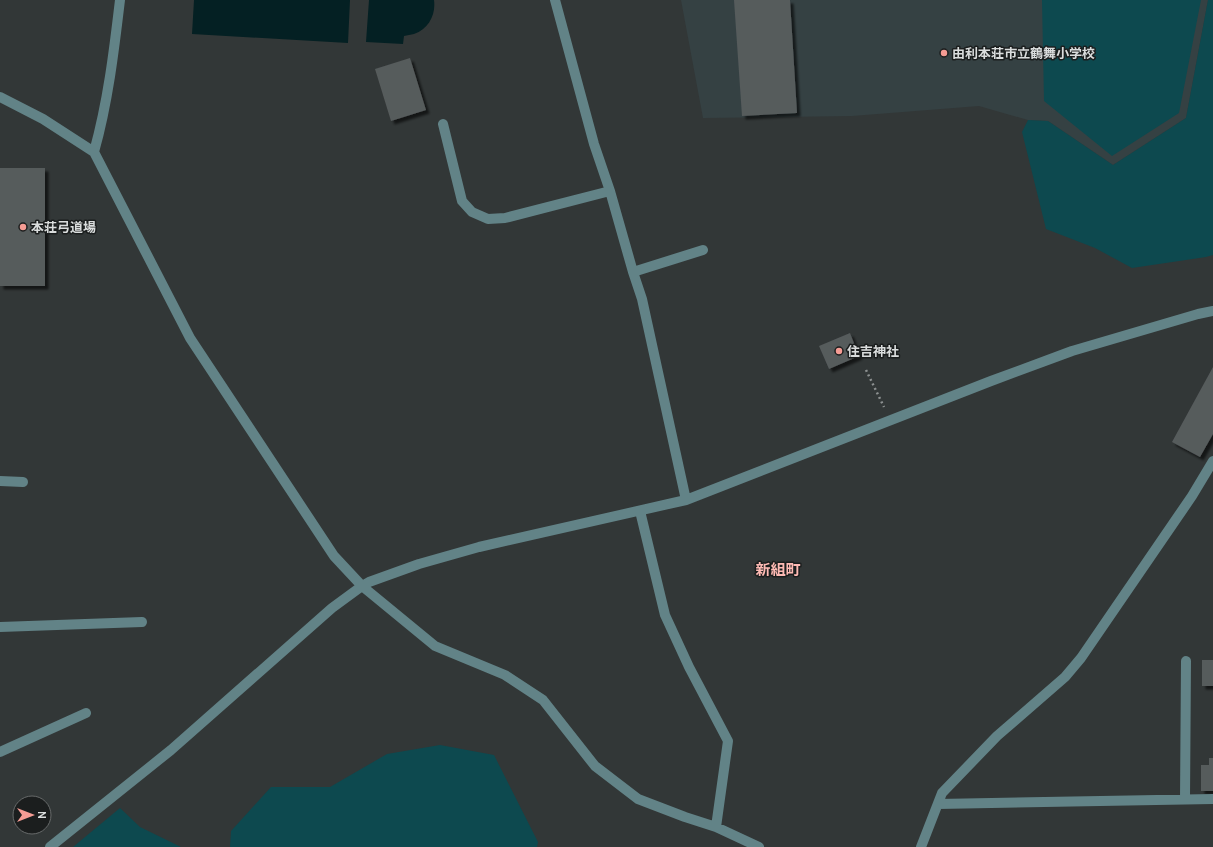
<svg xmlns="http://www.w3.org/2000/svg" width="1213" height="847" font-family="Overpass,'Noto Sans JP',sans-serif">
<style>
.built{fill:#354143}
.green{fill:#0d494f}
.water{fill:#042023}
.building{fill:#565b5c;filter:url(#shadow)}
.lines{fill:none;stroke-linecap:round;stroke-linejoin:round}
.path{stroke:#8d9191;stroke-width:2.5;stroke-dasharray:2 3;stroke-linecap:butt}
.minor{stroke:#628387;stroke-width:10}
.poi-dot{fill:#f59c94;stroke:#1b1e1e;stroke-width:1.5}
.labels{text-anchor:middle;stroke-width:3;stroke-linejoin:round;paint-order:stroke}
.poi-label{font-size:13px;font-weight:bold;fill:#dadddd;stroke:#1b1e1e;text-anchor:start}
.quarter-label{font-size:15px;font-weight:bold;fill:#febab4;stroke:#1b1e1e}
</style>
<defs>
<filter id="shadow"><feDropShadow dx="3.5" dy="3.5" stdDeviation="1" flood-color="#0009"/></filter>
</defs>
<rect width="100%" height="100%" fill="#323737"/>
<path class="built" d="M 681,0 L 1208,0 L 1186,118 L 1113,165 L 1048,121 L 1028,120 L 979,106 L 852,116 L 703,118 Z"/>
<path class="green" d="M 1042,0 L 1201,0 L 1179,113 L 1112,156 L 1044,101 Z
M 1208,0 L 1213,0 L 1213,255 L 1206,257 L 1132,268 L 1095,248 L 1046,229 L 1022,132 L 1028,120 L 1048,121 L 1113,165 L 1186,118 Z
M 440,745 L 494,755 L 538,842 L 537,847 L 230,847 L 231,831 L 271,787 L 330,787 L 387,754 Z
M 120,808 L 140,827 L 181,847 L 73,847 Z"/>
<path class="water" d="M 194,0 L 350,0 L 348,43 L 192,34 Z
M 369,0 L 434,0 C 436,14 429,29 414,34 C 411,35 407,35 404,36 L 403,44 L 366,42 Z"/>
<path class="building" d="M 734,0 L 790,0 L 797,113 L 742,116 Z
M 410,58 L 426,110 L 391,121 L 375,69 Z
M 0,168 L 45,168 L 45,286 L 0,286 Z
M 850,333 L 859,356 L 829,369 L 819,346 Z
M 1213,367 L 1213,434 L 1200,457 L 1172,442 Z
M 1202,660 L 1213,660 L 1213,686 L 1202,686 Z
M 1209,758 L 1213,758 L 1213,791 L 1201,791 L 1201,765 L 1209,765 Z"/>
<g class="lines">
<path class="path" d="M 866,370 L 884,407"/>
<path class="minor" d="M 555,0 L 594,144 L 610,191 L 633,272 L 642,299 L 686,500
M 0,97 L 43,119 L 94,152 L 190,338 L 334,556 L 362,586 L 435,646 L 505,675 L 543,700 L 595,766 L 638,799 L 685,817 L 716,827 L 759,847
M 443,124 L 462,201 L 472,212 L 488,219 L 505,218 L 610,191
M 94,152 C 108,102 114,51 120,0
M 633,272 L 703,250
M 0,481 L 23,482
M 640,511 L 665,615 L 689,667 L 728,741 L 716,827
M 0,627 L 142,622
M 0,752 L 86,713
M 1185,799 L 1186,661
M 938,804 L 1213,799
M 50,847 L 171,750 L 332,608 L 362,586 L 369,582 L 419,564 L 479,547 L 686,500 L 991,381 L 1072,351 L 1198,314 L 1213,311
M 921,847 L 942,793 L 997,736 L 1065,677 L 1081,658 L 1192,496 L 1213,461"/>
</g>
<g class="poi-dot">
<circle cx="944" cy="53" r="4"/>
<circle cx="23" cy="227" r="4"/>
<circle cx="839" cy="351" r="4"/>
</g>
<g class="labels">
<g class="poi-label">
<text x="952" y="58">由利本荘市立鶴舞小学校</text>
<text x="31" y="232">本荘弓道場</text>
<text x="847" y="356">住吉神社</text>
</g>
<g class="quarter-label">
<text x="778" y="575">新組町</text>
</g>
</g>
<g transform="translate(32 815) rotate(90)"><circle r="19" fill="#1b1e1e" stroke="#676a6a"/>
<path d="M0-3L7 15L0 10L-7 15Z" fill="#f59c94"/>
<text y="-6" font-size="11" font-weight="bold" text-anchor="middle" fill="#dadddd">N</text>
</g>
</svg>
